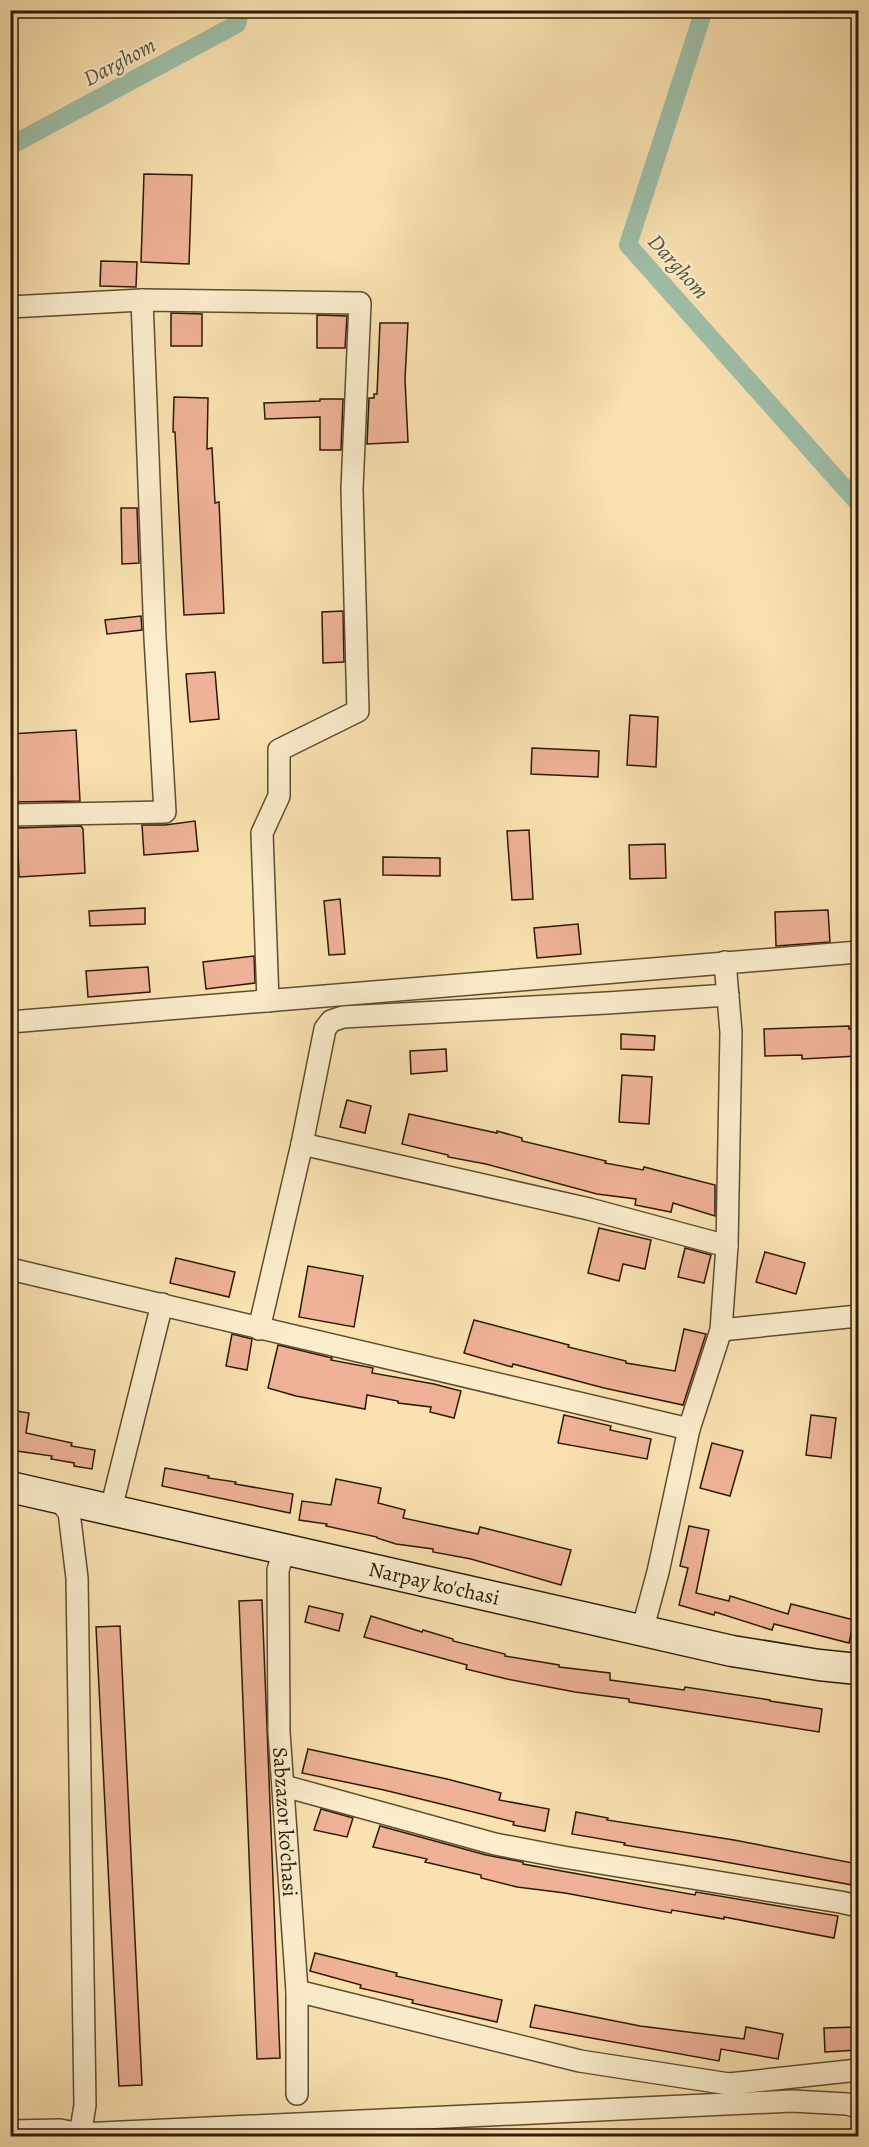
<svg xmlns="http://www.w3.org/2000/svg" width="869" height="2147" font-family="Alegreya,serif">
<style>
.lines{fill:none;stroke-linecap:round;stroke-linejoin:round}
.canal{stroke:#9ebea7;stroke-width:18}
.building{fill:#efb298;stroke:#2d1a06;stroke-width:1.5}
.street-casing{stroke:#604c30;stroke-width:24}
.secondary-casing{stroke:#2d1a06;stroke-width:33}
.street{stroke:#fbeccc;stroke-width:21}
.secondary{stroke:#fbeccc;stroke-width:30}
.labels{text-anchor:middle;stroke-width:4.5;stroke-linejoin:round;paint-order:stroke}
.street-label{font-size:21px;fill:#2d1a06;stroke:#fbeccc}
.water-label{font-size:22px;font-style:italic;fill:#55533e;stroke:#fbeccc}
</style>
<rect width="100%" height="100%" fill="#f9e1b0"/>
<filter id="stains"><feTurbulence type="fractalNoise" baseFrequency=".00333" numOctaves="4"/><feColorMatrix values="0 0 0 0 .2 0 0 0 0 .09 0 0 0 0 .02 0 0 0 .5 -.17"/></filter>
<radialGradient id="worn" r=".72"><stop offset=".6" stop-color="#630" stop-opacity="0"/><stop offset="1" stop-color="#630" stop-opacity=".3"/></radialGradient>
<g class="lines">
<path class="canal" d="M 704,10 L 628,245 L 858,503
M 10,146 L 237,24 L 241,10"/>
</g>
<path class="building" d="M 144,174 L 192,175 L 189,264 L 141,262 Z
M 101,261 L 137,262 L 136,287 L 100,286 Z
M 171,313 L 202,314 L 202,346 L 171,346 Z
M 317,315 L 347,316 L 345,348 L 317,348 Z
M 380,323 L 408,323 L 405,379 L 408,442 L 367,444 L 369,398 L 374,398 L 374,394 L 377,394 Z
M 174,397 L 208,398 L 207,449 L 212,448 L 215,503 L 219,502 L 224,613 L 184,615 L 175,432 L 173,432 Z
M 320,399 L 343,399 L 341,450 L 320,450 L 320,417 L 265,419 L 264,403 L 320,401 Z
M 121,508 L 137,508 L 139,563 L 122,564 Z
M 343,611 L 344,662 L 323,663 L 322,612 Z
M 141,616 L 142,630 L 107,634 L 105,620 Z
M 215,672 L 219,719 L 190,722 L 186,674 Z
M 630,715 L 658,717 L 656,767 L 627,765 Z
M 76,730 L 80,801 L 10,802 L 10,734 Z
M 532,748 L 599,751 L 598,777 L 531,774 Z
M 195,821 L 198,851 L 144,855 L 142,825 L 165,825 Z
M 81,826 L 83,829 L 85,873 L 19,877 L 17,828 Z
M 529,830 L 533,899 L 512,900 L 507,831 Z
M 665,844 L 666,878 L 630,879 L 629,845 Z
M 383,857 L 440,858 L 440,876 L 383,875 Z
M 340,899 L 345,954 L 329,955 L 324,901 Z
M 145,908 L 145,924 L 90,926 L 89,911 Z
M 828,910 L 830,942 L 776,946 L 775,912 Z
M 578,924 L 581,954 L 537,958 L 534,928 Z
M 254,956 L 255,983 L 206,989 L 203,962 Z
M 148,967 L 150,992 L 88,997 L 86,971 Z
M 849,1026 L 849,1029 L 858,1029 L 858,1056 L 802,1059 L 802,1055 L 765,1056 L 764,1029 Z
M 621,1034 L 655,1036 L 654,1050 L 621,1049 Z
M 446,1049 L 447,1071 L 411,1074 L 410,1051 Z
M 622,1075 L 652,1077 L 649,1124 L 619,1122 Z
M 347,1100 L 371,1106 L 365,1133 L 340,1127 Z
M 409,1114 L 497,1133 L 497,1131 L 522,1138 L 522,1141 L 606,1161 L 605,1163 L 643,1170 L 644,1167 L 715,1185 L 715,1216 L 673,1203 L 671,1212 L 635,1205 L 636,1199 L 597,1194 L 486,1164 L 448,1157 L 448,1155 L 402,1144 Z
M 599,1228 L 651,1240 L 645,1269 L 623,1264 L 619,1281 L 588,1273 Z
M 685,1248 L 711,1255 L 704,1283 L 678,1277 Z
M 765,1252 L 805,1263 L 796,1294 L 756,1282 Z
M 176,1258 L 235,1272 L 229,1297 L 170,1283 Z
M 308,1266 L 363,1276 L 354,1327 L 299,1317 Z
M 474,1320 L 569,1345 L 568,1347 L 626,1361 L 626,1363 L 675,1371 L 684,1329 L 706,1334 L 683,1405 L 604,1388 L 513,1364 L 512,1367 L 464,1353 Z
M 232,1334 L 252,1339 L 247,1370 L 226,1366 Z
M 278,1345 L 332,1358 L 331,1360 L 373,1368 L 372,1373 L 434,1384 L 461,1391 L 454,1418 L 430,1412 L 431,1407 L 398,1403 L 398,1401 L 367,1395 L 365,1409 L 296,1396 L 268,1388 Z
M 10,1410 L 29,1413 L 26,1433 L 72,1443 L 71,1446 L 95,1450 L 92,1469 L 74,1466 L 74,1463 L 51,1459 L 52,1456 L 10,1450 Z
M 564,1415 L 611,1426 L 610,1430 L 651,1439 L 647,1459 L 558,1443 Z
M 811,1415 L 836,1418 L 831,1458 L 806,1455 Z
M 712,1443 L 743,1451 L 730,1496 L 700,1488 Z
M 165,1468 L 209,1476 L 208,1478 L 236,1482 L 235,1484 L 293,1494 L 290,1513 L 162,1486 Z
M 336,1479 L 381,1488 L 378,1503 L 405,1510 L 403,1518 L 478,1534 L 480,1527 L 571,1550 L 561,1585 L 471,1559 L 433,1552 L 433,1549 L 396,1544 L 377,1538 L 377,1537 L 326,1526 L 327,1524 L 299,1520 L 302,1501 L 331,1505 Z
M 689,1526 L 709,1530 L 696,1593 L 729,1601 L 730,1596 L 788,1614 L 791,1604 L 854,1620 L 849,1643 L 774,1624 L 772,1630 L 715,1612 L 714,1615 L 679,1605 L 688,1568 L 680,1566 Z
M 262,1600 L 280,2058 L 257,2059 L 239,1601 Z
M 309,1606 L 343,1614 L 339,1631 L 305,1622 Z
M 371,1616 L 422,1632 L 423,1630 L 453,1639 L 453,1641 L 505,1654 L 505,1656 L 559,1665 L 559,1667 L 610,1673 L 610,1680 L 684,1690 L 685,1687 L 770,1700 L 770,1701 L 822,1709 L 819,1732 L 629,1702 L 629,1699 L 575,1692 L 507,1679 L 466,1669 L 467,1665 L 364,1637 Z
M 120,1626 L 142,2085 L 119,2086 L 96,1627 Z
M 308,1749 L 447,1779 L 501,1793 L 499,1800 L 549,1809 L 545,1831 L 513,1825 L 514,1822 L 384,1790 L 302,1773 Z
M 321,1809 L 353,1818 L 347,1837 L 314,1830 Z
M 576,1812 L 608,1818 L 607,1820 L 734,1840 L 858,1864 L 858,1886 L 709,1859 L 624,1845 L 625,1843 L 572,1834 Z
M 380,1826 L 486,1855 L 523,1862 L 523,1864 L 695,1895 L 696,1892 L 838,1916 L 834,1938 L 724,1917 L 724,1919 L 672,1910 L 671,1913 L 565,1893 L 517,1887 L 481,1878 L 481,1875 L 425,1862 L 427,1859 L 373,1847 Z
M 315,1953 L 397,1973 L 396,1976 L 502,2000 L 497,2022 L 412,2003 L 413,2000 L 360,1988 L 361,1985 L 310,1971 Z
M 535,2005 L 640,2026 L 744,2039 L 746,2027 L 783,2034 L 778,2059 L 721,2049 L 719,2061 L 530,2027 Z
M 858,2027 L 858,2050 L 825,2052 L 824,2028 Z"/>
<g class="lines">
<g class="street-casing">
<g id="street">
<path d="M 10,307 L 142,300"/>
<path d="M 10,815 L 165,812 L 155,638 L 142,300 L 360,303 L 352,489 L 358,711 L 279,750 L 279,796 L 262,833 L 268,1001"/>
<path d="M 10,1022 L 858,952"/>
<path d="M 302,1144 L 325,1029 L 331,1021 L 343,1017 L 607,1003 L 728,995"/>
<path d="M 10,1269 L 689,1429"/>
<path d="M 259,1329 L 302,1144 L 589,1209 L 727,1246"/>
<path d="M 721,1330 L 858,1316"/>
<path d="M 56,1497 L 69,1512 L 77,1578 L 85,2105 L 80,2136"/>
<path d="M 111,1509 L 162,1304"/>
<path id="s1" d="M 284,1551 L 278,1570 L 279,1732 L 297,1991 L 297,2094"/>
<path d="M 642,1631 L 658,1572 L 689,1429 L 721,1330 L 727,1246 L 731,1032 L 725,962"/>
<path d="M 284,1786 L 495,1844 L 563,1857 L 840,1902 L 858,1906"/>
<path d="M 297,1991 L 580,2061 L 729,2084 L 858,2070"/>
<path d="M 10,2131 L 60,2130 L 80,2134 L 792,2101 L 847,2104 L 858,2107"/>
</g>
</g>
<g class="secondary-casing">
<g id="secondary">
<path id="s2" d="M 10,1487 L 732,1651 L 819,1665 L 858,1669"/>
</g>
</g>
<use href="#street" class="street"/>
<use href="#secondary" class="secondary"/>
</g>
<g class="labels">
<g class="street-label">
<text dy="7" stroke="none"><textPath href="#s2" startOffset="435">Narpay ko'chasi</textPath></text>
<text dy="7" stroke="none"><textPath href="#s1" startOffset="272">Sabzazor ko'chasi</textPath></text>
</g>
<g class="water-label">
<text transform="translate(119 61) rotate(-28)" y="8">Darghоm</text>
<text transform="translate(679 266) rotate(48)" y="8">Darghоm</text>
</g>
</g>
<rect width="869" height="2147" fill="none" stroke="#f9e1b0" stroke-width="36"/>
<rect x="12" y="12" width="845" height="2123" fill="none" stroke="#2d1a06" stroke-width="3"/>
<rect x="18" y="18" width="833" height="2111" fill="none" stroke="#2d1a06" stroke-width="1.5"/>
<rect width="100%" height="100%" filter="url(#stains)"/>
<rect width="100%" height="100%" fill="url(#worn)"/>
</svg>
